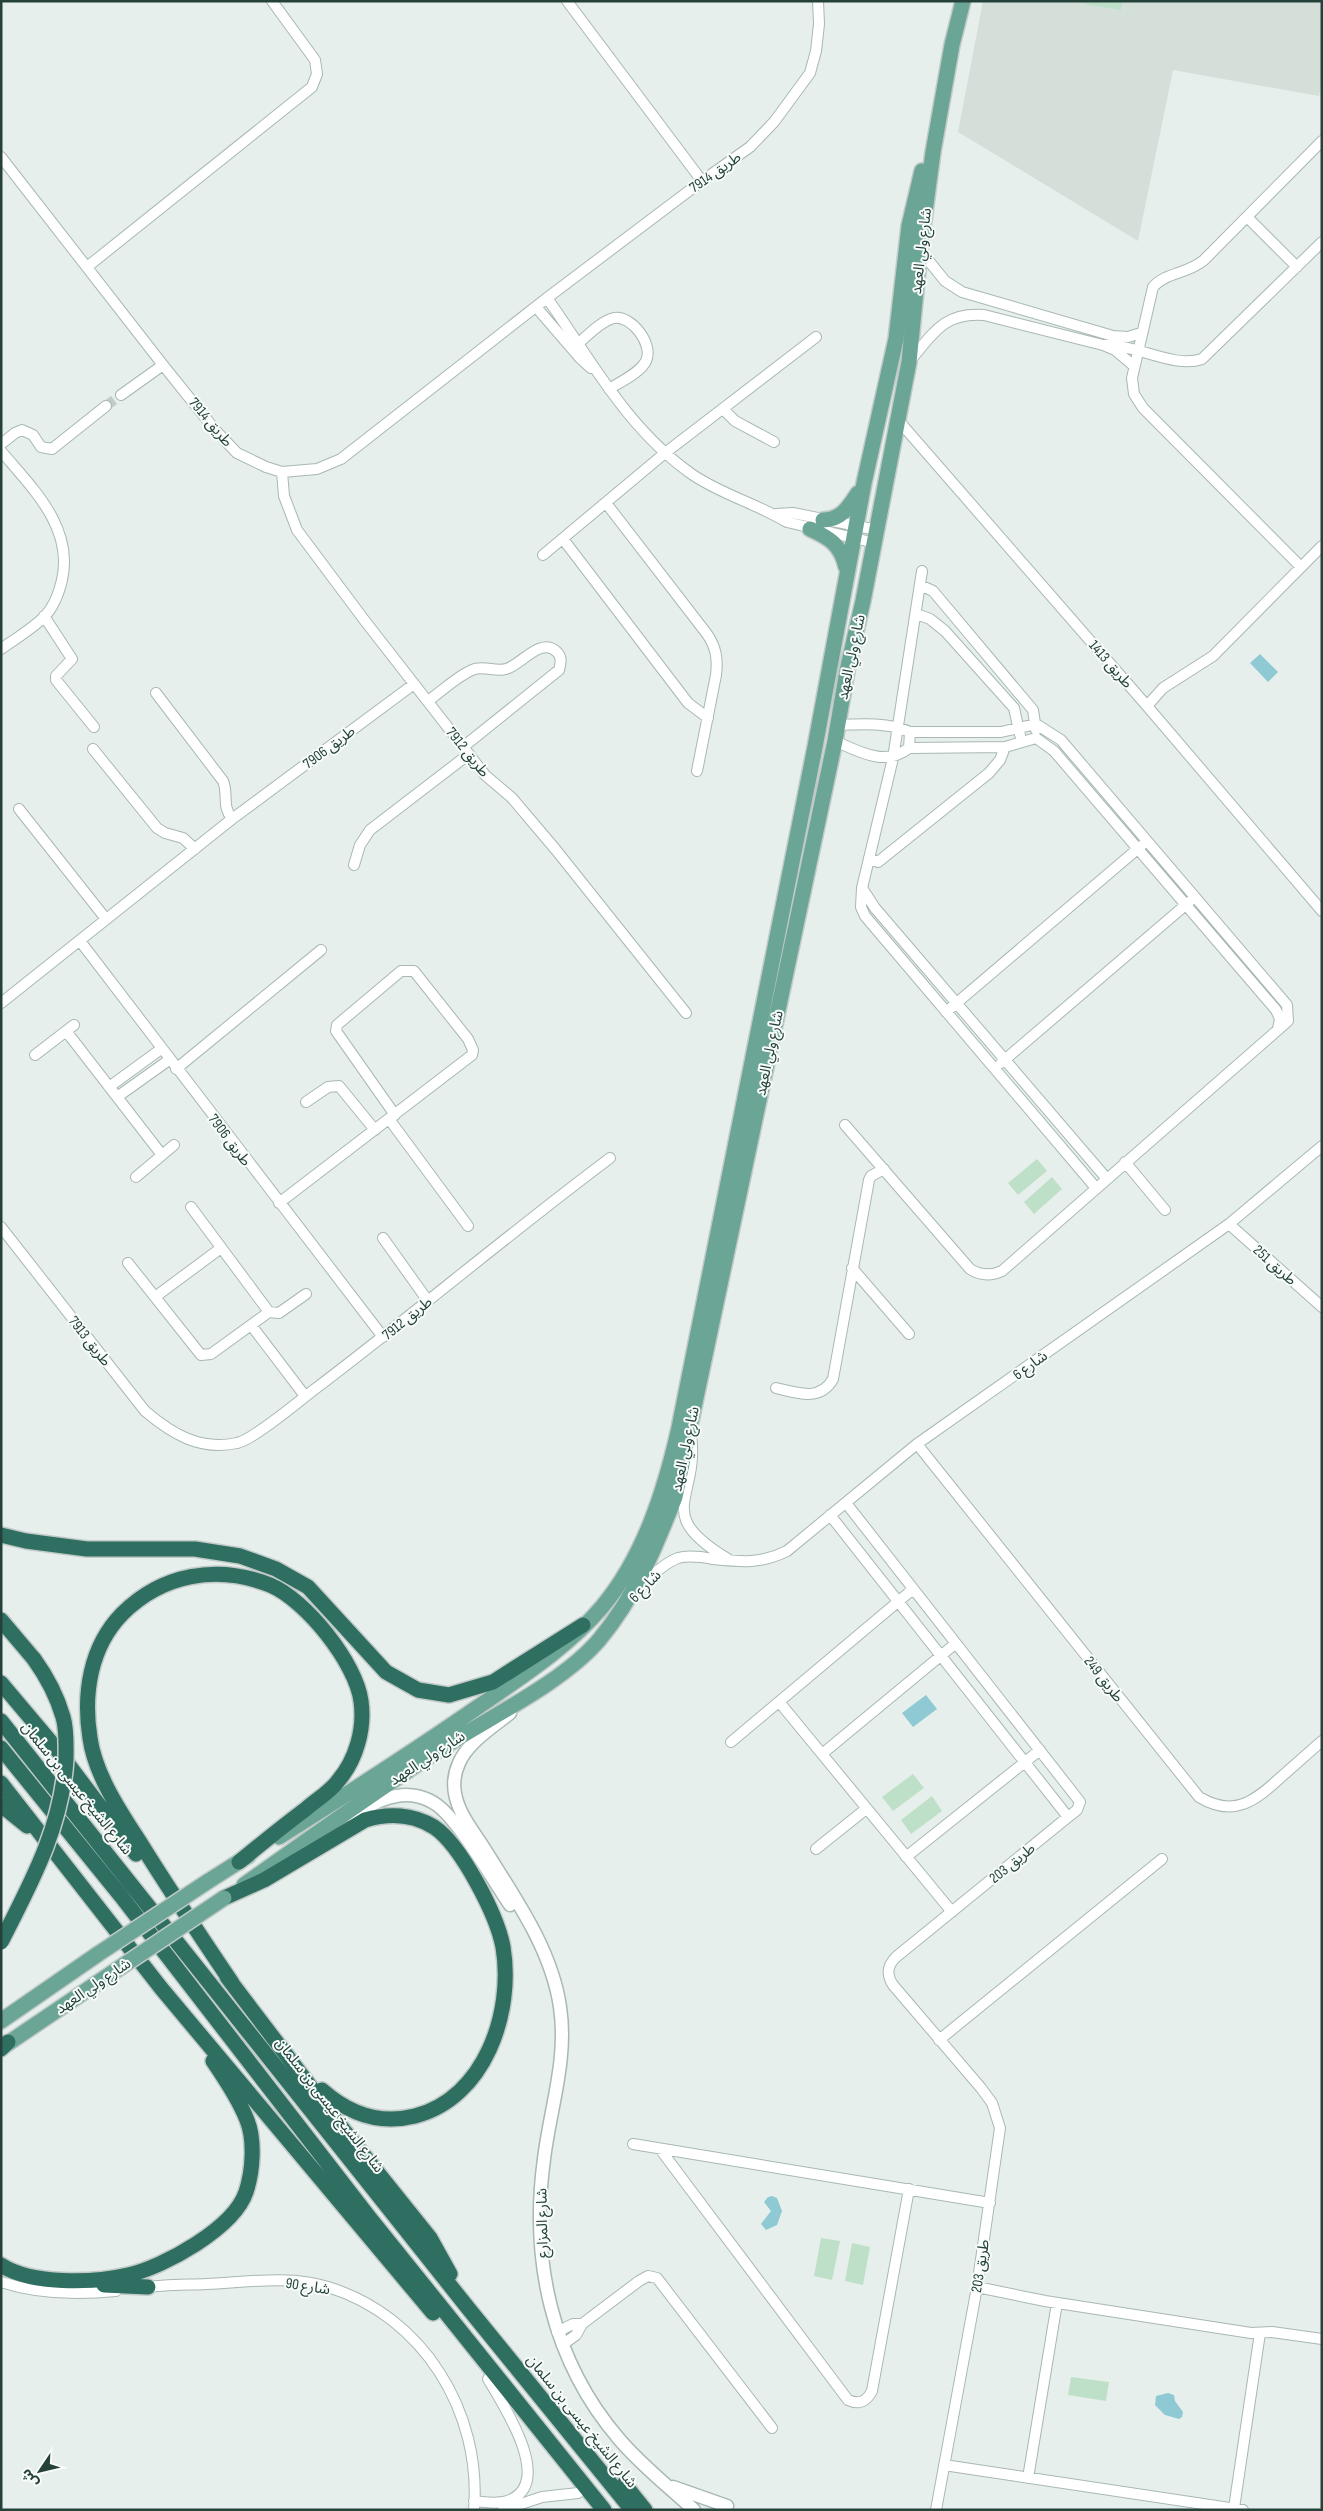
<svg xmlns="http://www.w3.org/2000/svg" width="1323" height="2511" font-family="'Sofia Sans Condensed','Noto Sans Arabic',sans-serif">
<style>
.built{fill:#d4dfda}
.green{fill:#bfe0c8}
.water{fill:#8ec9d4}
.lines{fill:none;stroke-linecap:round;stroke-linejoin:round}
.minor-tunnel{stroke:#bfccc8;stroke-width:10;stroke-dasharray:10 5;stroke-linecap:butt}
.minor-casing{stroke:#a8b8b2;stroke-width:12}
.tertiary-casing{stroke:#a8b8b2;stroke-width:15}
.primary-casing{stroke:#c2cac8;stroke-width:18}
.motorway-casing{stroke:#c2cac8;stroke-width:18}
.minor{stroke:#fff;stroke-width:10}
.tertiary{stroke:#fff;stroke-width:12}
.primary{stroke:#6aa596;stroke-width:15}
.motorway{stroke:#2f6f62;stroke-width:15}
.primary-bridge-casing{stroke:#c2cac8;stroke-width:18;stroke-linecap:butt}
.motorway-bridge-casing{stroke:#c2cac8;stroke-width:18;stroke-linecap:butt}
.primary-bridge{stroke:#6aa596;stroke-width:15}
.motorway-bridge{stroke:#2f6f62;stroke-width:15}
.labels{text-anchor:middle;stroke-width:4;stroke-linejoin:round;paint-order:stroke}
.street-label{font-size:15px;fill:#24423a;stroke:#f7fbf9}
</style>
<rect width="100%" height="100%" fill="#e6efeb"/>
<path class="built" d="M 983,1 L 1322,1 L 1322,82 L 1319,96 L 1173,70 L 1138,241 L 958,132 Z"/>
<path class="green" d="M 1085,1 L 1122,1 L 1121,10 L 1084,4 Z
M 1037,1159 L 1047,1171 L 1018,1195 L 1008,1183 Z
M 1052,1177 L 1062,1189 L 1034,1214 L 1024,1202 Z
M 913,1774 L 924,1788 L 893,1811 L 882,1797 Z
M 932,1796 L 942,1811 L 911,1834 L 901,1820 Z
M 821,2238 L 840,2241 L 832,2280 L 814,2276 Z
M 852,2243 L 870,2247 L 863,2285 L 845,2281 Z
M 1071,2377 L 1109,2382 L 1106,2401 L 1068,2395 Z"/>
<path class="water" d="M 1260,654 L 1278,672 L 1268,682 L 1250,663 Z
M 926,1695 L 937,1709 L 913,1727 L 902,1713 Z
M 772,2196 L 777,2198 L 782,2211 L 777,2225 L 766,2230 L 761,2224 L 771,2211 L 764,2202 L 768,2197 Z
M 1168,2393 L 1174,2395 L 1175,2401 L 1183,2412 L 1182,2417 L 1179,2419 L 1165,2415 L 1155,2405 L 1156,2396 Z"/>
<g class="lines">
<path class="minor-tunnel" d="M 106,406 L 121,395"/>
<g class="minor-casing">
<path id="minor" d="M 567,1 L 702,181
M 1,157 L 163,365 L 216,431 L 237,453 L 266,467 L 282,472 L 317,469 L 341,459 L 547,298 L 702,181 L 750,147 L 774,122 L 810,73 L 816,51 L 819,24 L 818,1
M 1247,217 L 1297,267
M 920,250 L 945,281 L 962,292 L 1113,336 L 1128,337 L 1141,333
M 87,267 L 312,87 L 317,74 L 315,60 L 272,1
M 547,298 C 591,360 628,430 693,475 C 723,495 757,504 787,522 L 875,543
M 536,307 L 580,358 L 591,368
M 579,343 C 588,335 601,321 614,318 C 632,315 654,345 646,361 C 640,373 620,382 609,389
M 1103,345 C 1134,343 1173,369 1202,359 L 1322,242
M 909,362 C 933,334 943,312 984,315 L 1103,345 L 1115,350 L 1134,366
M 121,395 L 163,365
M 723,409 L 735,421 L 774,442
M 898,420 L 1147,706 L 1322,911
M 1,444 L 15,433 L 22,430 L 33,435 L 41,447 L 52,449 L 106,406
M 1,451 C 32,488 74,527 62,580 C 59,593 54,607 44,617 C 32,629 15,639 1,649
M 282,472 L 284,496 L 297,530 L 365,621 L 485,775 L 512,798 L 556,850 L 686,1013
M 606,503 L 707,634 C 716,647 718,659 716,675 L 697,771
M 776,514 L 793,513 L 877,530
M 563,539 L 688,703 L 708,718
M 543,555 L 665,453 L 816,337
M 1301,567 L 1143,408 L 1134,394 L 1132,378 L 1153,287 C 1166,272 1188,274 1204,260 L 1322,141
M 922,571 L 893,758 L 862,888 L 861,907 L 865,916 L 1096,1188
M 920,585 L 933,591 L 1033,710 L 1036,730
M 917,614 L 930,619 L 945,631 L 1014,708 L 1020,735
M 44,616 L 72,659 L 56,676 L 56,680 L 94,727
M 156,693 L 223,781 C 229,796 221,804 232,819
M 428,701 C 442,691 456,677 472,670 C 483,665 495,672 506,669 C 521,665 541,636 557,652 C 562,657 561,663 559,670 L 463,747
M 1147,706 L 1163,688 L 1213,656 L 1322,546
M 835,741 C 860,752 885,767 909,748 L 910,732 C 889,722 859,724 837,725
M 909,748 L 1005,747 L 1036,738 L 1054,751 L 1276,1010 L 1280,1019 L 1278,1029
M 93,749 L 157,828 L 165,833 L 183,838 L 195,849
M 19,809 L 106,919
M 869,858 L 878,862 L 989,773 L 1000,760 L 1005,747
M 354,865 L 360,845 L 370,830 L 469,754
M 862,888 L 875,908 L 1107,1179
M 80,941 L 383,1337
M 1,1003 L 232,819 L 414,684
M 946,1012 L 1141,846
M 66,1031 L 162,1155
M 35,1055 L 74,1025
M 1001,1063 L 1189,902
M 176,1069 L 321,950
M 109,1087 L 161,1049
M 117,1097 L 169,1060
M 306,1102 L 328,1087 L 339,1086 L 375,1130
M 389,1119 L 468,1226
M 845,1125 L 970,1269 C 981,1276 991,1276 1002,1271 L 1288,1021 L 1287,1005 L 1061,740 L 1036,724 L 1001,732 L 910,732
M 1125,1162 L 1165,1210
M 136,1177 L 174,1145
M 279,1203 L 472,1055 L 473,1050 L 468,1039 L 414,971 L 401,971 L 337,1025 L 336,1031 L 395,1115
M 191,1207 L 269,1312 L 279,1313 L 306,1294
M 1229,1224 L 1322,1307
M 1,1227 L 145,1411 C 172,1434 200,1451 237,1443 C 253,1440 299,1401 315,1389 C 414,1314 510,1233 610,1158
M 383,1238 L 428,1301
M 128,1263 L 201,1355 L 211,1354 L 269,1312
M 852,1268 L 909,1334
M 155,1297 L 221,1248
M 251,1325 L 305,1396
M 776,1388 C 797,1393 820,1402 833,1379 L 869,1180 L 871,1176 L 884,1169
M 691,1435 C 700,1499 651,1513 728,1559
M 917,1444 L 1199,1797 C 1234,1818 1255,1801 1281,1777 C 1295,1765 1308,1753 1322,1741
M 830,1515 L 1068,1817 L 1077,1810 L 1080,1802 L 1077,1798 L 846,1503
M 637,1592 C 648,1579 662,1564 678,1558 C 689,1555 702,1557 713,1559 C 742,1562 761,1564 787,1551 L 917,1444 L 1229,1224 L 1322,1146
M 780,1703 L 952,1912
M 731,1742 L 912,1590
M 822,1754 L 955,1644
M 816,1849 L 866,1809
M 906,1857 L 1040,1750
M 939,2040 L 1162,1859
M 633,2144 L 990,2203
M 660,2149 L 848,2400 C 859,2405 866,2402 872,2391 L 909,2189
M 1,2282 C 38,2294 78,2295 116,2291
M 977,2287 L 1045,2301 L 1251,2333 L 1272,2332 L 1322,2339
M 143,2288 C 164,2284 186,2285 207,2284 C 246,2282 291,2275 328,2287 C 423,2316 482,2412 474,2510
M 557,2332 L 573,2324 L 582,2324
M 562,2345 L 576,2335 L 582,2324 L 639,2281 L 648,2276 L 657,2278 L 772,2428
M 944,2465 L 1243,2510
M 1028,2478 L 1057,2303
M 474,2501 C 486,2502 501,2505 512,2499 C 553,2479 502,2403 488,2379
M 1234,2508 L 1260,2333
M 503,2510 L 542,2497 L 578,2493
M 936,2510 L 977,2287 L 1000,2128 L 992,2103 L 981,2088 L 893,1985 C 886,1974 887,1966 896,1957 L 1068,1817"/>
</g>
<g class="tertiary-casing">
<path id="tertiary" d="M 510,1713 C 493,1727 468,1742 459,1763 C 454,1774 453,1787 456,1798 C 461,1818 477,1836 487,1853 C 517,1901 552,1951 560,2007 C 568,2059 550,2109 544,2159 C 530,2260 552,2361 619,2439 C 641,2465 668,2486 694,2510
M 351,1816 C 366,1809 380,1798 397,1796 C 411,1793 426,1797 437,1805 C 460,1822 493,1880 510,1905
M 673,2487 L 727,2506"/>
</g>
<g class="primary-casing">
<path id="primary" d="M 823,520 C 841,520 849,507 858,493
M 810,529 C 830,538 841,545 846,567
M 279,1837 C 346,1795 413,1752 478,1707 C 521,1677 568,1647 602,1607 C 644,1557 665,1490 679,1428 L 815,747 L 864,483 L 896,339 L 909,226 L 922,171
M 207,1882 L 248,1856
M 244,1885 C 312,1837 379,1788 450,1743 C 496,1714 564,1681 599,1640 C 635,1597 655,1548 675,1497 L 835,741 L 847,671 L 863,601 L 909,362 L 920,250 L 933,152 L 952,45 L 963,1
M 1,2021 L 98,1954
M 1,2048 L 112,1973"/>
</g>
<g class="motorway-casing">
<path id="motorway" d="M 1,1535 L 26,1541 L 87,1549 L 195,1549 L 240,1556 L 276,1569 L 308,1587 L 386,1672 L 418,1690 L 449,1695 L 493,1682 L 583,1625
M 1,1620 L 34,1659
M 1,1683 L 55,1747 L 136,1854
M 1,1721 L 468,2308 L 632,2510
M 1,1748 L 121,1896 L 369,2217 L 604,2510
M 1,1783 L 161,1988 L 433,2313
M 1,1805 L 27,1826
M 224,1898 L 264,1880 L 365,1820 C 388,1813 413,1814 434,1827 C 461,1845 497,1915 503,1947 C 514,2012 485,2098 415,2116 C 379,2125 349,2114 322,2090
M 227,1977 L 341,2127 L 430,2238 L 450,2274
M 232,1983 C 201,1937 170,1891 141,1844 C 121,1813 95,1775 90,1738 C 83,1694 90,1647 122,1614 C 162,1574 217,1564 270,1585 C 306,1600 356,1663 361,1701 C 365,1729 356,1760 338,1781 C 330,1792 316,1800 306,1809 C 283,1826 261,1844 239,1862
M 1,2049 L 8,2042
M 1,2265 C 32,2285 93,2283 128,2275 C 164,2267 234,2228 246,2192 C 253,2171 255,2140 247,2120 C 240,2102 224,2077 213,2061
M 104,2285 L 148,2287
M 624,2484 L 645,2510"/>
</g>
<use href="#minor" class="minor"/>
<use href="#tertiary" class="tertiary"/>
<use href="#primary" class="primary"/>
<use href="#motorway" class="motorway"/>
<g class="primary-bridge-casing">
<path id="primary-bridge" d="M 98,1954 L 207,1882
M 112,1973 L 224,1898"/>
</g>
<g class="motorway-bridge-casing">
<path id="motorway-bridge" d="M 1,1942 C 31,1883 62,1827 66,1759 C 66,1746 67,1730 63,1717 C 57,1696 47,1677 34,1659"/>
</g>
<use href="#primary-bridge" class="primary-bridge"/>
<use href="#motorway-bridge" class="motorway-bridge"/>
</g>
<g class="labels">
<g class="street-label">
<text transform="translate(715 172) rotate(-35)" y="5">طريق 7914</text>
<text transform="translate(921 251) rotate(-83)" y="5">شارع ولي العهد</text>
<text transform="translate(211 422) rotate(50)" y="5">طريق 7914</text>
<text transform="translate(851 657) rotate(-78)" y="5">شارع ولي العهد</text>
<text transform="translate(1111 664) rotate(49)" y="5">طريق 1413</text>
<text transform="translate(329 747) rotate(-37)" y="5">طريق 7906</text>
<text transform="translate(468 752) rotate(51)" y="5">طريق 7912</text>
<text transform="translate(769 1053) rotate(-78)" y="5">شارع ولي العهد</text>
<text transform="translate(230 1140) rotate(53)" y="5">طريق 7906</text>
<text transform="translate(1275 1265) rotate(42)" y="5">طريق 251</text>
<text transform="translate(407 1318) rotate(-39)" y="5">طريق 7912</text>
<text transform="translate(90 1341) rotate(52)" y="5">طريق 7913</text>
<text transform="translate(1030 1365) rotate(-36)" y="5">شارع 6</text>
<text transform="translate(685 1449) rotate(-78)" y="5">شارع ولي العهد</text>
<text transform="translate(645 1586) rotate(-46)" y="5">شارع 6</text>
<text transform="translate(1104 1679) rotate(52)" y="5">طريق 249</text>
<text transform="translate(427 1758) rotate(-33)" y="5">شارع ولي العهد</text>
<text transform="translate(77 1788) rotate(51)" y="5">شارع الشيخ عيسى بن سلمان</text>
<text transform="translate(1012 1863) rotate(-39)" y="5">طريق 203</text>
<text transform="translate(93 1986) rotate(-34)" y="5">شارع ولي العهد</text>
<text transform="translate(330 2105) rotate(52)" y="5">شارع الشيخ عيسى بن سلمان</text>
<text transform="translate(542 2223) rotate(-91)" y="5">شارع المزارع</text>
<text transform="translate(980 2266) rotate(-81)" y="5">طريق 203</text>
<text transform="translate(308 2286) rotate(9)" y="5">شارع 90</text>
<text transform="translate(582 2421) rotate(51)" y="5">شارع الشيخ عيسى بن سلمان</text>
</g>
</g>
<rect width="1323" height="2511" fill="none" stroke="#24423a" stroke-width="5"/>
<g transform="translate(40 2471) rotate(235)" stroke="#f7fbf9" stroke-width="4" paint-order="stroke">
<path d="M0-4L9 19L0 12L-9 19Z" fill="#24423a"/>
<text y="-8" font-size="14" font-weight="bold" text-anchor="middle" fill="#24423a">ش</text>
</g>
</svg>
